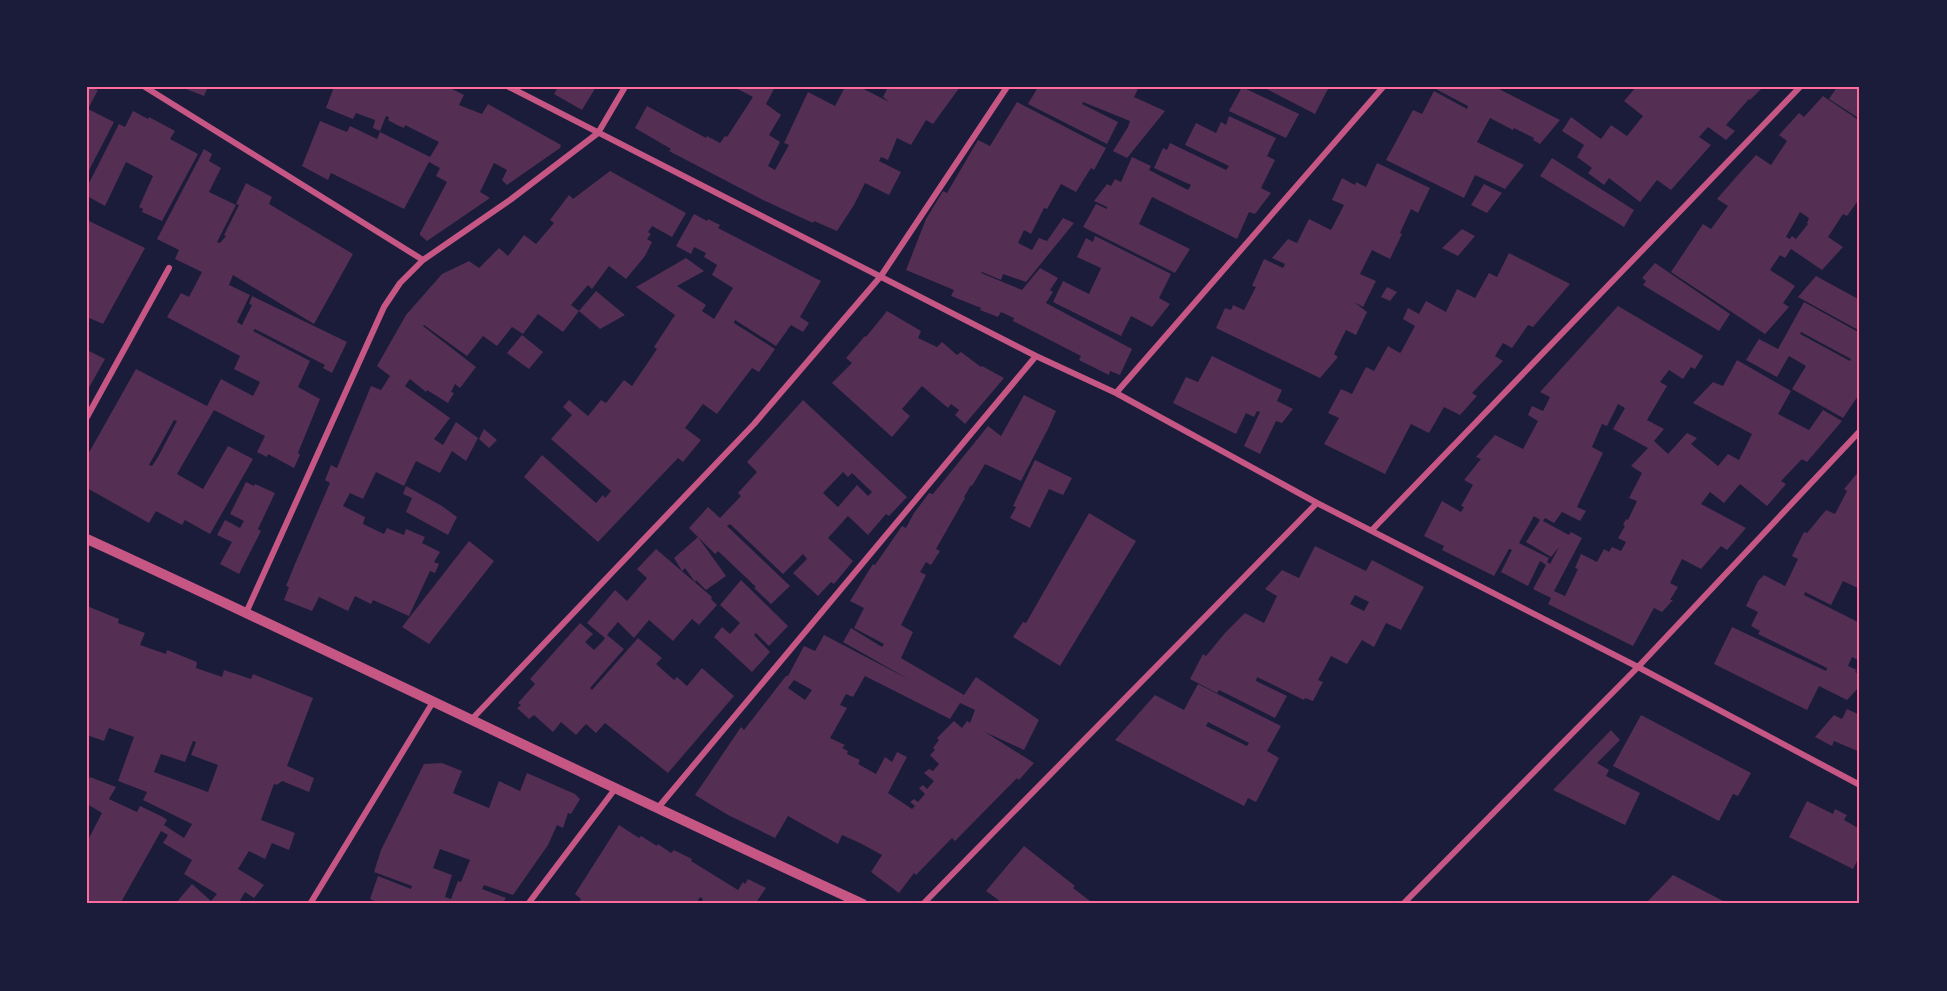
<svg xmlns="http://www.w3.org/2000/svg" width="1947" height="991" font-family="'Source Sans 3',sans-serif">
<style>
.building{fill:#542f53;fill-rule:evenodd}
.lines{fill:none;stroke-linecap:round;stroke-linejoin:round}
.minor{stroke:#c65784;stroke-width:6}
.tertiary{stroke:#c65784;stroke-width:10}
.neatline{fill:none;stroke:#ff6b9d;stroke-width:2}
</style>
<rect width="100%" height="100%" fill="#1b1b3a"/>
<path class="building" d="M 87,87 L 98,90 L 88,109 L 114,122 L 87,174 Z
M 181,87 L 208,87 L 204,96 Z
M 334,87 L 448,87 L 464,95 L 459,105 L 482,114 L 488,104 L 561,145 L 560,148 L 507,185 L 502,180 L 507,170 L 494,163 L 480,192 L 490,198 L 427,241 L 420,235 L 420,233 L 447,182 L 436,176 L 440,168 L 429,162 L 404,209 L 331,173 L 328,180 L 302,166 L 320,121 L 347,132 L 350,126 L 377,139 L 380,132 L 430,157 L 439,142 L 405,125 L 404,128 L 397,125 L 388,120 L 389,117 L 386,116 L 380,131 L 373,128 L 375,120 L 356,113 L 353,119 L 326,108 Z
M 558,87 L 596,87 L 582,110 L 554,94 Z
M 734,87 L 775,87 L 766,104 L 781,115 L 769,135 L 780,142 L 768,166 L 775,170 L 789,145 L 784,143 L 808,92 L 835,106 L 845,87 L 860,87 L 889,102 L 883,97 L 888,87 L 960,87 L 933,124 L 926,120 L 911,145 L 897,138 L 888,160 L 881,157 L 879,161 L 901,172 L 889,195 L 865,183 L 854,205 L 837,231 L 814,221 L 813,223 L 763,200 L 669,151 L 671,149 L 635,128 L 647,106 L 706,138 L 707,136 L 720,143 L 725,136 L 727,137 L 753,97 Z
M 1038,87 L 1139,87 L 1134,97 L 1165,111 L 1127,158 L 1113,151 L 1128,127 L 1130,121 L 1083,102 L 1082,104 L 1118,122 L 1107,144 L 1028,104 Z
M 1242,87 L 1299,114 L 1286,138 L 1229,111 Z
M 1263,87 L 1329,87 L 1315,114 Z
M 1432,87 L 1495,87 L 1560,120 L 1540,144 L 1533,140 L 1534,138 L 1514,128 L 1513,130 L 1490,118 L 1477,142 L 1524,165 L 1505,189 L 1475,175 L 1464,198 L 1386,160 L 1413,110 L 1422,114 L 1434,91 L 1467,109 L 1468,106 Z
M 1636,87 L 1763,87 L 1750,100 L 1749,99 L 1726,125 L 1735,131 L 1726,140 L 1708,127 L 1699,137 L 1711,145 L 1671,190 L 1657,180 L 1640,202 L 1609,178 L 1604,185 L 1588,173 L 1592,168 L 1577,157 L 1584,145 L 1562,131 L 1571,117 L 1601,139 L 1611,125 L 1627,136 L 1643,116 L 1624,101 Z
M 1837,87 L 1860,87 L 1860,119 L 1829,99 Z
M 1823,96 L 1860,121 L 1860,198 L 1847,216 L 1843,214 L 1828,237 L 1843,247 L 1822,270 L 1791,249 L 1785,258 L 1780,255 L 1770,270 L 1795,286 L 1783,303 L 1789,307 L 1765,334 L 1671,272 L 1703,224 L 1711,229 L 1728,206 L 1717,199 L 1737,176 L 1756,155 L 1771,165 L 1787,141 L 1779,135 L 1799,113 L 1804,117 ZM 1800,212 L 1809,218 L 1807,223 L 1808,224 L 1796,239 L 1792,236 L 1790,239 L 1786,237 Z
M 1017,102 L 1106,148 L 1094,170 L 1091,168 L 1076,192 L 1061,184 L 1047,209 L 1044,208 L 1031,234 L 1024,230 L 1018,243 L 1032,250 L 1039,238 L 1047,241 L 1063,218 L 1074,223 L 1026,282 L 1003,274 L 1001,280 L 982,272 L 981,273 L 1022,290 L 1040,268 L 1058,278 L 1050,290 L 1053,292 L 1046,303 L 1132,349 L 1120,375 L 1110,371 L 1109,375 L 1079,360 L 1081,356 L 1013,321 L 1014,318 L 1001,312 L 998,317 L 980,310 L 981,308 L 951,296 L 954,290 L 906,270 L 926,219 L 943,191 L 947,193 L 978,140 L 990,146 Z
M 133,111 L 148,119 L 149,117 L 175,131 L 170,139 L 198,154 L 162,221 L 142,212 L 143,209 L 139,207 L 153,176 L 126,162 L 105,206 L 87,196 L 87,187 L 119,124 L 125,127 Z
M 1229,116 L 1276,138 L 1267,156 L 1275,160 L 1261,188 L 1271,193 L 1255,214 L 1249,212 L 1237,239 L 1152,197 L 1139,224 L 1190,249 L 1175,273 L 1083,227 L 1096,204 L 1107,209 L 1107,207 L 1094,201 L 1107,184 L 1111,186 L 1115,179 L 1121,182 L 1132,157 L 1151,166 L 1149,170 L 1188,190 L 1191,185 L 1154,168 L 1163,148 L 1167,150 L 1170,143 L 1226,170 L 1229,166 L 1185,145 L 1196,123 L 1216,133 L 1221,122 L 1226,125 Z
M 204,149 L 212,154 L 209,161 L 221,168 L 209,192 L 236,205 L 217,242 L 220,243 L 226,236 L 224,235 L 239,205 L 236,204 L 246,183 L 272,197 L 269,204 L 353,254 L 314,324 L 233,275 L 229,285 L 250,295 L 237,322 L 242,325 L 252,305 L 249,304 L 252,296 L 347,342 L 332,373 L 323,368 L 325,365 L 255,329 L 253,331 L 310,361 L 298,387 L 320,399 L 298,453 L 300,455 L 294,468 L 268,454 L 267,457 L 257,452 L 265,436 L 214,410 L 177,474 L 203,489 L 228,446 L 253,459 L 210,534 L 185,520 L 182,525 L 156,511 L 149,523 L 87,488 L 87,456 L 136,369 L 207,406 L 221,379 L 253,396 L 260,382 L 234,369 L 240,356 L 167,317 L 181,293 L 189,297 L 202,272 L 175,259 L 179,250 L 157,239 ZM 174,420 L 177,421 L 158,457 L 152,466 L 149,465 Z
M 1552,158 L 1634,210 L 1624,227 L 1540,176 Z
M 1377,163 L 1430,188 L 1418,213 L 1411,209 L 1400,233 L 1402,234 L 1390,259 L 1372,250 L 1360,274 L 1376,281 L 1363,307 L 1354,302 L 1367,312 L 1356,335 L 1346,330 L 1334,354 L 1338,357 L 1320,378 L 1216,328 L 1225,308 L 1231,310 L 1233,305 L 1244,310 L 1256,287 L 1252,286 L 1264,259 L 1283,268 L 1285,264 L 1272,258 L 1288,239 L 1297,243 L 1309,219 L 1331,230 L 1344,205 L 1332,200 L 1342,178 L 1355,185 L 1356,182 L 1366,187 Z
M 610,171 L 686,213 L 672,237 L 652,226 L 648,232 L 651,234 L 647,239 L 652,242 L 645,256 L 626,279 L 609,266 L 592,289 L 588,285 L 571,305 L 579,311 L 563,332 L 538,314 L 523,334 L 512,327 L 497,346 L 483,336 L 467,356 L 424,325 L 423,326 L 476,367 L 460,388 L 455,384 L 451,392 L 454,393 L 448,403 L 427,390 L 426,392 L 410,379 L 405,386 L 450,418 L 434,439 L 443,445 L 456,422 L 478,438 L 466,461 L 452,451 L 440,473 L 416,461 L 404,486 L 376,472 L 363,499 L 350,493 L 343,506 L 365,517 L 363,524 L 384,534 L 387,528 L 404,535 L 406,529 L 425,537 L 422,543 L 440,552 L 434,562 L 439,564 L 435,573 L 430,571 L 409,616 L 373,600 L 371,604 L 355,596 L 348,611 L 319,597 L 312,611 L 284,600 L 289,587 L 286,586 L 295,564 L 330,483 L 325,480 L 331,465 L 337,468 L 371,386 L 381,390 L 390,376 L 377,366 L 406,315 L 442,274 L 469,261 L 479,268 L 499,248 L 508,256 L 524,235 L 536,244 L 554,223 L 550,220 L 569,195 L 573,199 Z
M 1484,184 L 1502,193 L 1487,213 L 1471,205 Z
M 694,214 L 707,221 L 708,219 L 720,225 L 718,228 L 821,281 L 800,317 L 809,323 L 803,332 L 791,325 L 776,346 L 735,320 L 734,323 L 775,349 L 759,372 L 752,368 L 717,414 L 703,404 L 685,428 L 701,440 L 683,462 L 678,458 L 598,542 L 524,477 L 542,455 L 596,503 L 603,495 L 605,498 L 611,491 L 551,439 L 572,415 L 563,407 L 569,400 L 588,416 L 601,400 L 606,403 L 624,380 L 632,386 L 657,349 L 654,347 L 675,315 L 636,287 L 686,258 L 704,271 L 677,286 L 706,305 L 702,311 L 714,319 L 733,288 L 712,275 L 717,265 L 704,257 L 706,253 L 694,247 L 691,254 L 676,246 Z
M 87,220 L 145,248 L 103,324 L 87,317 Z
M 1462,229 L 1475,236 L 1458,256 L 1442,248 Z
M 1095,236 L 1171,274 L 1159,298 L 1170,304 L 1152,327 L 1131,316 L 1121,336 L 1053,302 L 1063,281 L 1089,294 L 1101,268 L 1077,257 L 1086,238 L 1093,242 Z
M 1509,253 L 1570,284 L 1533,327 L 1528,325 L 1512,348 L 1503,343 L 1495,356 L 1503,361 L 1472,393 L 1477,396 L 1460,415 L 1444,407 L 1429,433 L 1411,424 L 1385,474 L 1324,444 L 1339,418 L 1328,413 L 1341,389 L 1352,394 L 1366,367 L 1374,371 L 1388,346 L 1400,353 L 1401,352 L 1415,326 L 1403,319 L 1408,308 L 1419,314 L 1426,301 L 1446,312 L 1457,289 L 1475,298 L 1489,273 L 1497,277 Z
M 1655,263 L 1730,314 L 1719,331 L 1643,285 L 1646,281 L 1642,278 Z
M 1816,276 L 1860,300 L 1860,331 L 1798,297 Z
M 1387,287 L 1397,292 L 1390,301 L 1381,297 Z
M 596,291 L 625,315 L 600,329 L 579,311 Z
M 1804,302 L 1860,333 L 1860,397 L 1858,396 L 1843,418 L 1792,389 L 1806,366 L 1789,356 L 1777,377 L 1746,360 L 1759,339 L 1778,349 ZM 1801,332 L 1851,359 L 1850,361 L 1800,334 Z
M 1618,306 L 1703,356 L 1695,369 L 1691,367 L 1683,379 L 1669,370 L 1660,382 L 1667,386 L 1647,420 L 1664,429 L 1654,441 L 1668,454 L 1687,433 L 1697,438 L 1691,444 L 1718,466 L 1728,454 L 1739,460 L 1752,434 L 1693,403 L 1713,382 L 1723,386 L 1737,360 L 1791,391 L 1778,414 L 1809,430 L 1823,410 L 1842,421 L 1807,462 L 1802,459 L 1781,481 L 1786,484 L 1767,506 L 1740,484 L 1724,503 L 1710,492 L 1701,504 L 1746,528 L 1727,550 L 1721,546 L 1701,569 L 1682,559 L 1670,583 L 1678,587 L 1670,600 L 1673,600 L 1662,612 L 1654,608 L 1633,646 L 1548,604 L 1551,598 L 1533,589 L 1546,565 L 1540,561 L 1528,586 L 1501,572 L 1512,550 L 1509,549 L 1494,576 L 1442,550 L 1444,546 L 1424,536 L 1442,501 L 1461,512 L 1464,507 L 1461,506 L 1473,485 L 1464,480 L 1481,459 L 1476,457 L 1495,435 L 1523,449 L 1538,421 L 1528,415 L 1532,406 L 1543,411 L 1550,397 L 1540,392 ZM 1618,404 L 1625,408 L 1613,429 L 1648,448 L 1631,466 L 1642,473 L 1629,498 L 1637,501 L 1628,520 L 1626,519 L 1623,525 L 1625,526 L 1618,538 L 1626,542 L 1621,551 L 1612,547 L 1609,552 L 1604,549 L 1597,562 L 1581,554 L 1575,568 L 1578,569 L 1565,596 L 1554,591 L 1582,538 L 1571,532 L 1569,535 L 1543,521 L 1545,518 L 1554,523 L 1562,512 L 1580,521 L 1586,511 L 1577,507 L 1603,453 L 1592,447 L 1602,424 L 1607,426 ZM 1534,516 L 1540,520 L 1526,542 L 1551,557 L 1559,547 L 1550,564 L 1547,562 L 1549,558 L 1519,543 Z
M 887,311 L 921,331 L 918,338 L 937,347 L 942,342 L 957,355 L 961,352 L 981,367 L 982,366 L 1004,378 L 965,424 L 955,415 L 959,410 L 951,404 L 948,408 L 922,386 L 902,409 L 910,416 L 892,437 L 832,383 L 852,363 L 846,358 L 865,336 L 866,337 Z
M 522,335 L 543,352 L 529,369 L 507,353 Z
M 87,350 L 105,359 L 87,391 Z
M 1212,356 L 1282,390 L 1277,401 L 1293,409 L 1282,423 L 1276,421 L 1260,454 L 1244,446 L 1260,412 L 1257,411 L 1254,417 L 1246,413 L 1236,434 L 1173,403 L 1186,377 L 1198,382 Z
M 1024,395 L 1056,411 L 1049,427 L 1021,481 L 985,464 L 972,486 L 971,485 L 964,497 L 965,498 L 936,549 L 940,551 L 931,565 L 926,562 L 920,572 L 926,575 L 901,625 L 913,632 L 901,658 L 964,695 L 976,677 L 1039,720 L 1024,750 L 985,732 L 1034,763 L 1019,780 L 1017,778 L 955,841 L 952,838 L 916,875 L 914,873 L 899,893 L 871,872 L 882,855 L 860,843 L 842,835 L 838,844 L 788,816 L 775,838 L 728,815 L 695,795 L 741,727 L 744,730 L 786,676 L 788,676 L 804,646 L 815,651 L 824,635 L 910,680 L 843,642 L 851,628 L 882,647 L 884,644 L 854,628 L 864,608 L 850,601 L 873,564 L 875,565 L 902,526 L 906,528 L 914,513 L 929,493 L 933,494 L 988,426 L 1001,436 ZM 865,676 L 950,719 L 960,703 L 975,710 L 970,723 L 967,721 L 962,728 L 954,721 L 937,738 L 939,740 L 933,748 L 935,750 L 930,755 L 939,764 L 933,771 L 929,769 L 924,773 L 934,781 L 927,789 L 923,785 L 919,788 L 925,794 L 918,802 L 914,799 L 910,802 L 915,806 L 912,809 L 888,793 L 907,757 L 897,752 L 892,762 L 885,757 L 876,774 L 858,764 L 860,760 L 847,754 L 848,751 L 842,748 L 845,745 L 830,738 L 847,708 L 840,705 L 846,694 L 853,697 ZM 794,680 L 812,690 L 805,700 L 788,688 Z
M 803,400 L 907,497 L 889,516 L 886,514 L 868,535 L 848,516 L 828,538 L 853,561 L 834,584 L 831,582 L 818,596 L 793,573 L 807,559 L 803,554 L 783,574 L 730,524 L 727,526 L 790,586 L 771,604 L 754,588 L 756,587 L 718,551 L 715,554 L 698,537 L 726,576 L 706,590 L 696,580 L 695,582 L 685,568 L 682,571 L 674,558 L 698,537 L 689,528 L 708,507 L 720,518 L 741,496 L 738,493 L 757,472 L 747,462 ZM 843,472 L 848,477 L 852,473 L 872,492 L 868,496 L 857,485 L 838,507 L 823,493 Z
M 484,429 L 497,440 L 489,448 L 479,439 Z
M 1035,460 L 1072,478 L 1063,495 L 1049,489 L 1030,528 L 1010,518 L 1016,507 L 1013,506 Z
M 1860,470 L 1860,589 L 1843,581 L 1831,605 L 1805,592 L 1804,595 L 1860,623 L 1860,661 L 1852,657 L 1848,666 L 1857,670 L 1855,672 L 1860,674 L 1860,686 L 1847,700 L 1819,686 L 1807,710 L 1714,664 L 1732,627 L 1826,671 L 1827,668 L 1758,634 L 1760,631 L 1751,626 L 1758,612 L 1746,606 L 1758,581 L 1764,575 L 1785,586 L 1798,559 L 1792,556 L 1804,532 L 1807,533 L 1826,510 L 1835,514 L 1847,491 L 1844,489 Z
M 246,482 L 254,486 L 255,484 L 275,493 L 258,529 L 261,531 L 239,574 L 220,564 L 232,542 L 217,535 L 225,520 L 240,528 L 244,521 L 230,514 Z
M 406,486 L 442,506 L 457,517 L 448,535 L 406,512 L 412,498 L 403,494 Z
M 1089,513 L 1136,541 L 1060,666 L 1013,637 L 1023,622 L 1026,623 Z
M 469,541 L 494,561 L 429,644 L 402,627 Z
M 1315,546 L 1366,571 L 1372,560 L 1424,587 L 1401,630 L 1386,623 L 1374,647 L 1362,640 L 1347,664 L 1331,656 L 1318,680 L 1323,682 L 1313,701 L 1305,698 L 1304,700 L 1257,677 L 1256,681 L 1287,696 L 1275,718 L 1219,690 L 1217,693 L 1190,679 L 1203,654 L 1206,656 L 1225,633 L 1245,613 L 1264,623 L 1277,596 L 1265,589 L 1282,570 L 1299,578 ZM 1355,595 L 1369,602 L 1364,611 L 1350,604 Z
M 656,549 L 712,597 L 711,599 L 717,605 L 699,625 L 692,619 L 673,641 L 649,620 L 634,638 L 618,622 L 607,635 L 624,649 L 590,688 L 592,690 L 638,638 L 662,658 L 656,664 L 674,680 L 677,677 L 687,686 L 702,668 L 734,696 L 668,773 L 605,723 L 596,733 L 586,724 L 576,735 L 561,722 L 553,732 L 534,715 L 529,719 L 517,708 L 521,705 L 518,703 L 535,684 L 530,679 L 580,623 L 593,634 L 585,642 L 594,650 L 603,641 L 605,638 L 587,623 L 615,590 L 627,601 L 647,578 L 637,569 Z
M 741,580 L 788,626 L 769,646 L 756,633 L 754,635 L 770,652 L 752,672 L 714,637 L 722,627 L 730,634 L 740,623 L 720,605 Z
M 87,606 L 119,619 L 118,623 L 145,633 L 140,645 L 166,654 L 167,650 L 197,662 L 196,668 L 222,677 L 224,670 L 251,679 L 253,674 L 313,698 L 287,766 L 314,778 L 309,792 L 282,781 L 277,785 L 274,784 L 261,820 L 295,833 L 289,850 L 272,843 L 265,859 L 249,851 L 238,869 L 264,885 L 254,898 L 245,892 L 238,904 L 175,904 L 192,884 L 211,901 L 217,894 L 184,874 L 192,860 L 163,843 L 168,835 L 161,831 L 120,904 L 87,904 L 87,842 L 102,813 L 87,804 L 87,783 L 90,777 L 116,787 L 109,799 L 137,812 L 140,806 L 163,817 L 167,820 L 164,825 L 184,838 L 192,824 L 143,800 L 147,792 L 118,781 L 134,737 L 109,728 L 104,741 L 87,735 ZM 193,741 L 196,742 L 191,755 L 218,765 L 208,792 L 154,772 L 161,754 L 185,762 Z
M 1198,684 L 1281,726 L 1267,751 L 1279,758 L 1256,802 L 1248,798 L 1244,806 L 1115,740 L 1155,695 L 1184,710 ZM 1208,722 L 1249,743 L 1247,746 L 1206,726 Z
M 1847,709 L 1860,715 L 1860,752 L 1834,741 L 1832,746 L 1815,737 L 1834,715 L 1842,719 Z
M 1641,715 L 1751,773 L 1738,796 L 1733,794 L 1719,821 L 1613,766 Z
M 1611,730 L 1620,740 L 1597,763 L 1609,770 L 1606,776 L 1640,793 L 1625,825 L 1553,790 Z
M 442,763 L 462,771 L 453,793 L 489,808 L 499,781 L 520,791 L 527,773 L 575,794 L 580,799 L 571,814 L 568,813 L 563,828 L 557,825 L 548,845 L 513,895 L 484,885 L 482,889 L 506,898 L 502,904 L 382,904 L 370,899 L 378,876 L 411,889 L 412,886 L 374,872 L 381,850 L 424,764 ZM 440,849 L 470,860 L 461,882 L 458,881 L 451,899 L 445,897 L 452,875 L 433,868 Z
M 1807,801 L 1833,814 L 1835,809 L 1847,815 L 1844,820 L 1860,829 L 1860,855 L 1853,869 L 1789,837 Z
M 619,825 L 639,838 L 641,836 L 657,846 L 658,844 L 671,853 L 674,850 L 692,859 L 691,861 L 738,890 L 743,882 L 745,884 L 748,879 L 766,888 L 755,904 L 700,904 L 703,899 L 700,897 L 696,904 L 578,904 L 581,899 L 575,894 Z
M 1024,846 L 1075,886 L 1073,888 L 1094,904 L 1004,904 L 986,891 Z
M 1673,875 L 1729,904 L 1645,904 Z"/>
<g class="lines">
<path class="minor" d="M 145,87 L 423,260
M 509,87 L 1036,356 L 1116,393 L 1317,503 L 1638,667 L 1860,785
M 1116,393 L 1383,87
M 87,417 L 169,268
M 1372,530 L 1800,87
M 246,613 L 384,307 L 400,283 L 423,260 L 510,200 L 598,133 L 625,87
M 472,719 L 754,424 L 881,276 L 1007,87
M 657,809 L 1036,356
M 310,904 L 433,702
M 528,904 L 615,789
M 923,904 L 1317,503
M 1403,904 L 1638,667 L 1860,431"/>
<path class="tertiary" d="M 87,539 C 347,658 603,785 863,904"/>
</g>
<rect width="1947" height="991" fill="none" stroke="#1b1b3a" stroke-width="177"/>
<rect x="88" y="88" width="1770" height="814" class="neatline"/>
</svg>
